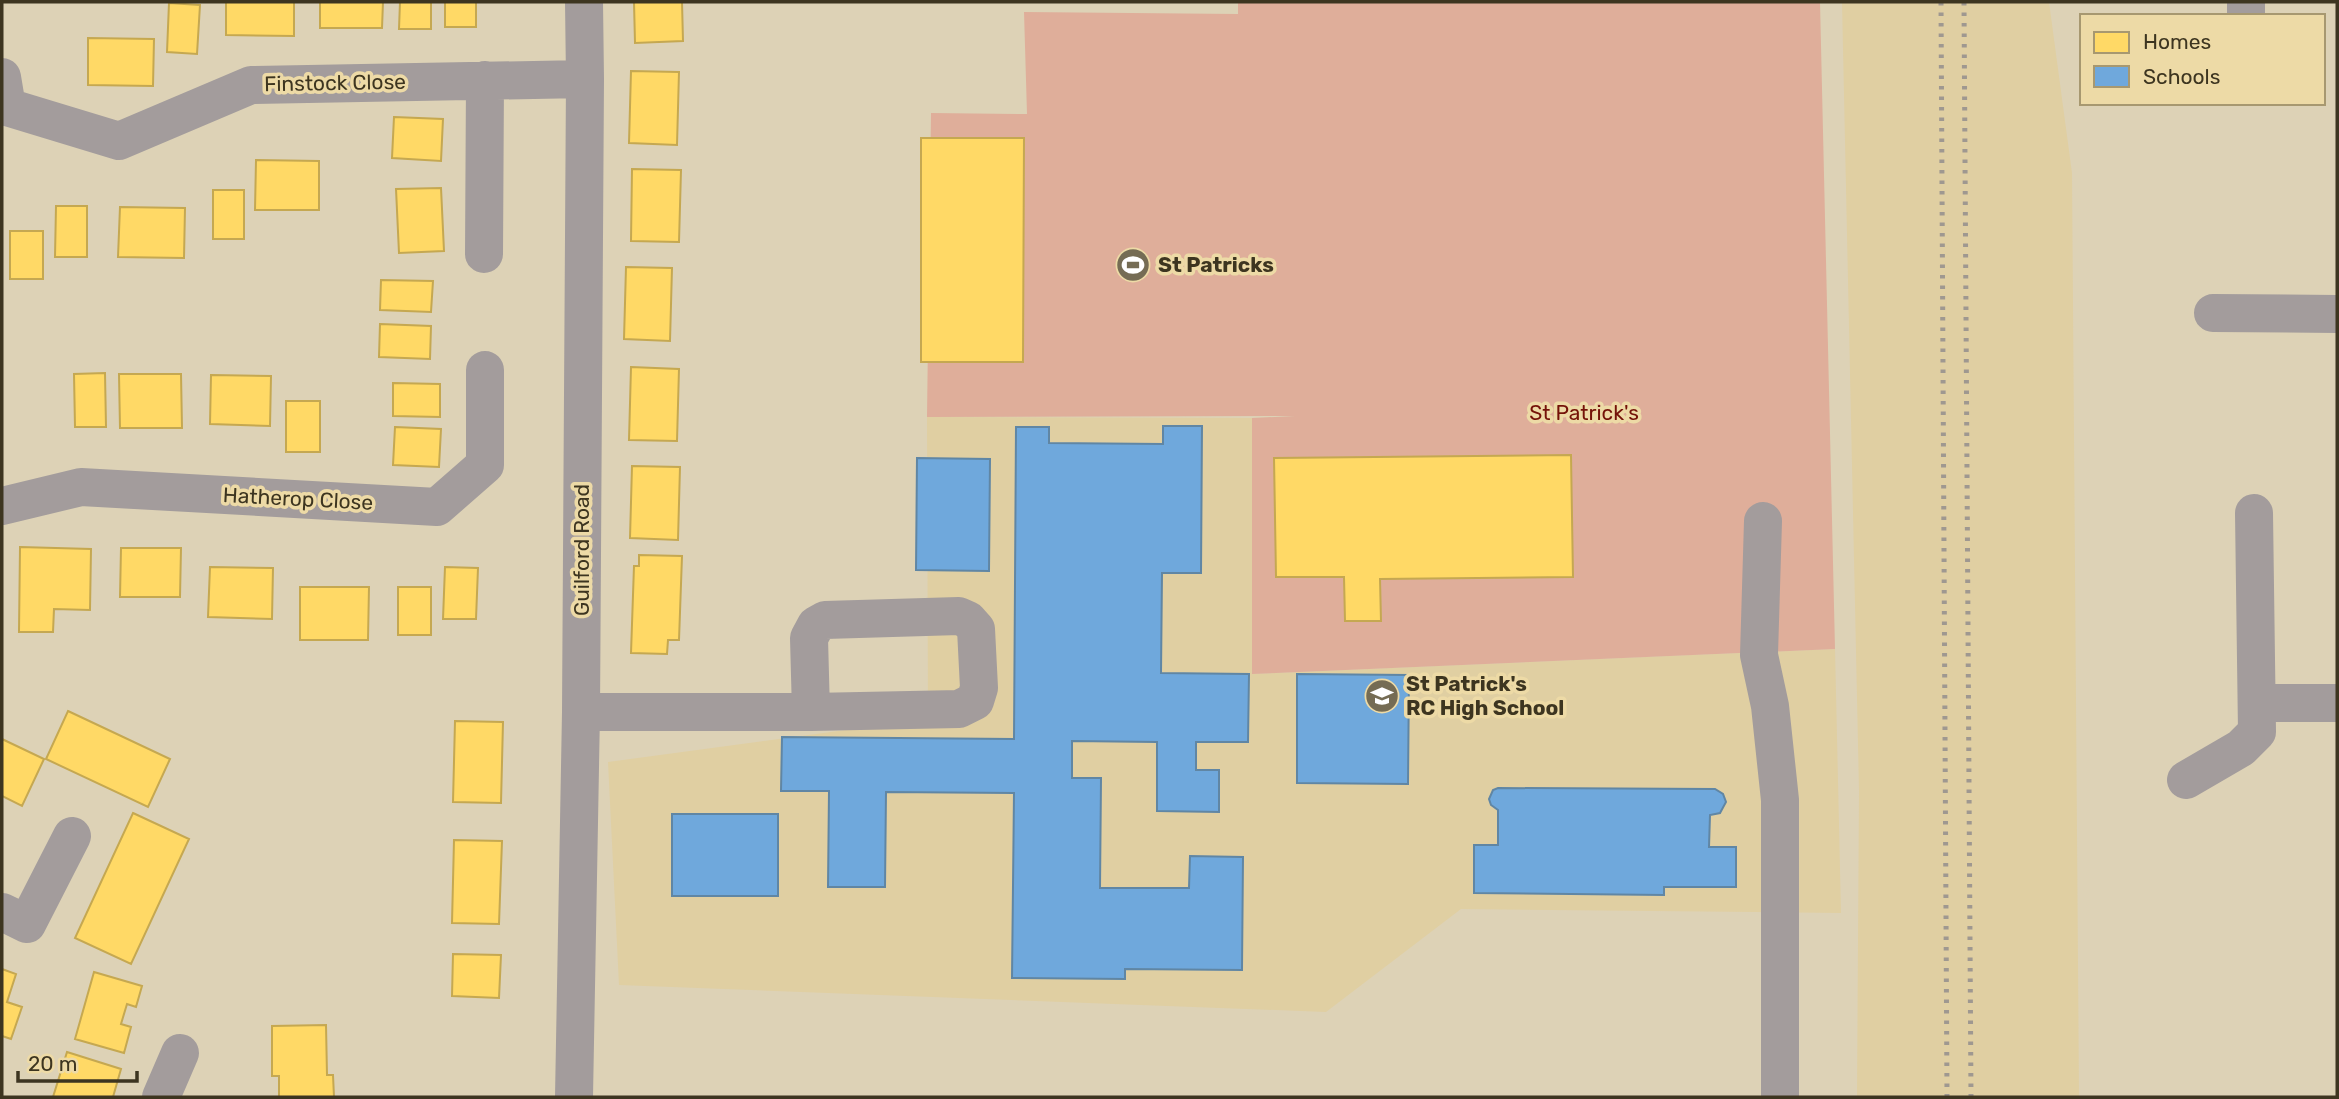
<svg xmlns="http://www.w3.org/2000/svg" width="2339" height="1099" font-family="Rubik,sans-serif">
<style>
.built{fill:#e0cfa2}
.green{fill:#dfae9a}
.homes{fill:#ffd966;stroke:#c5a851;stroke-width:2}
.schools{fill:#6fa8dc;stroke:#6086a4;stroke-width:2}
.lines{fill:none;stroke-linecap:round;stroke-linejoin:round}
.minor{stroke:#a39c9c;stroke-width:38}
.rail{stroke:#9f9890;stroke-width:5;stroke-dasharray:3.5 7;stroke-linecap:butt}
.labels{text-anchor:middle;stroke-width:7;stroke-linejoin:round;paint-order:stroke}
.street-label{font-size:21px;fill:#3d3520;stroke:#eddaa6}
.poi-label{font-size:21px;font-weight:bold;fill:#3d3520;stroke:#eddaa6;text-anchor:start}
.park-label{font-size:21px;fill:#741208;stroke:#eddaa6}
</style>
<rect width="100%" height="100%" fill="#ddd2b6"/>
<path class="built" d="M 1842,2 L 2049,2 L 2072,173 L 2079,1097 L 1857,1097 L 1859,790 Z
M 927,417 L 1252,418 L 1253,674 L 1835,649 L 1841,913 L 1461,909 L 1326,1012 L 619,985 L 608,762 L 928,719 Z"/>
<path class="green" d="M 1238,2 L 1820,2 L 1835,649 L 1252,674 L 1252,418 L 1295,416 L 927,417 L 931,113 L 1027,114 L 1024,12 L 1238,14 Z"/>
<path class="homes" d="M 226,2 L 294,2 L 294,36 L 226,35 Z
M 320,2 L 383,2 L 382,28 L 320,28 Z
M 400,2 L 431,2 L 431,29 L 399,29 Z
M 445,2 L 476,2 L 476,27 L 445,27 Z
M 634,2 L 682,2 L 683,41 L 635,43 Z
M 169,3 L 200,5 L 197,54 L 167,52 Z
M 88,38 L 154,39 L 153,86 L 88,85 Z
M 631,71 L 679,72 L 677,145 L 629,143 Z
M 394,117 L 443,119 L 441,161 L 392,158 Z
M 921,138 L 1024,138 L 1023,362 L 921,362 Z
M 256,160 L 319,161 L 319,210 L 255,210 Z
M 632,169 L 681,170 L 679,242 L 631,241 Z
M 441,188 L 444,251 L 399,253 L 396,189 Z
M 213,190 L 244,190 L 244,239 L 213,239 Z
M 56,206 L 87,206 L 87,257 L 55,257 Z
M 120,207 L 185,208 L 184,258 L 118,257 Z
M 10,231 L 43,231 L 43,279 L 10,279 Z
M 626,267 L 672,268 L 670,341 L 624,339 Z
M 381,280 L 433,281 L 431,312 L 380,310 Z
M 380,324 L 431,326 L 430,359 L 379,357 Z
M 631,367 L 679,369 L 677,441 L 629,440 Z
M 105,373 L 106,427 L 75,427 L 74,374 Z
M 119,374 L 181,374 L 182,428 L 120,428 Z
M 211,375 L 271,376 L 270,426 L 210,424 Z
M 393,383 L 440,384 L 440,417 L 393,416 Z
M 286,401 L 320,401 L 320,452 L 286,452 Z
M 395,427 L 441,429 L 439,467 L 393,465 Z
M 1571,455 L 1573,577 L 1380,579 L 1381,621 L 1345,621 L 1344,577 L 1276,577 L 1274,458 Z
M 632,466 L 680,467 L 678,540 L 630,538 Z
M 20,547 L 91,549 L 90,610 L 54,609 L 53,632 L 19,632 Z
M 121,548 L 181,548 L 180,597 L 120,597 Z
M 639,555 L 682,556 L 679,640 L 668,640 L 667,654 L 631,653 L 634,566 L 639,566 Z
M 210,567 L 273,568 L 272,619 L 208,617 Z
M 445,567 L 478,568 L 476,619 L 443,619 Z
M 300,587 L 369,587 L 368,640 L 300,640 Z
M 398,587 L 431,587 L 431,635 L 398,635 Z
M 68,711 L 170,759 L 148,807 L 46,759 Z
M 455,721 L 503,722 L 501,803 L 453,802 Z
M 2,739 L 44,759 L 22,806 L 2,796 Z
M 133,813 L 189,839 L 131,964 L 75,938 Z
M 454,840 L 502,841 L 499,924 L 452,923 Z
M 453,954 L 501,955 L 499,998 L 452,996 Z
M 2,969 L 16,974 L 7,1002 L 22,1007 L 11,1039 L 2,1036 Z
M 94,972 L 142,986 L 136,1007 L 127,1004 L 121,1024 L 131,1027 L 124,1053 L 75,1039 Z
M 326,1025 L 327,1075 L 333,1075 L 334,1097 L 279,1097 L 279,1076 L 272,1076 L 272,1026 Z
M 67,1052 L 121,1069 L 113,1097 L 53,1097 Z"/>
<path class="schools" d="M 1163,426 L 1202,426 L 1201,573 L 1162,573 L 1161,673 L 1249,674 L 1248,742 L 1196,742 L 1196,770 L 1219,770 L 1219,812 L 1157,811 L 1157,742 L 1072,741 L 1072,778 L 1101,778 L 1100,888 L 1189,888 L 1190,856 L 1243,857 L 1242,970 L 1125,969 L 1125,979 L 1012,978 L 1014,793 L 886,792 L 885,887 L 828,887 L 829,791 L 781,791 L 782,737 L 1014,739 L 1016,427 L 1049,427 L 1049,443 L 1163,444 Z
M 917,458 L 990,459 L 989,571 L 916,570 Z
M 1297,674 L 1409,675 L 1408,784 L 1297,783 Z
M 1498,788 L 1715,789 L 1723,794 L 1726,802 L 1720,813 L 1710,815 L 1709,847 L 1736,847 L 1736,887 L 1664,887 L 1664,895 L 1474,893 L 1474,845 L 1498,845 L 1498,810 L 1491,805 L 1489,799 L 1493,790 Z
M 672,814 L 778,814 L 778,896 L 672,896 Z"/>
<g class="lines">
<path class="minor" d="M 2246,16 L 2246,2
M 2,77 L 7,107 L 119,141 L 251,85 L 585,79
M 484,254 L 485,80
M 2213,313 L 2337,314
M 2,506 L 81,487 L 437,507 L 485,465 L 485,370
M 1763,521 L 1759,655 L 1770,706 L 1780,800 L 1780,1097
M 2257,703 L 2337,703
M 581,712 L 811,712 L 959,709 L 975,701 L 979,688 L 976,629 L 968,620 L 959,616 L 825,620 L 816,625 L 809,638 L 811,712
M 2186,780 L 2241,748 L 2257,732 L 2254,513
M 2,912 L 27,924 L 72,836
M 161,1097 L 180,1053
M 574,1097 L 581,712 L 585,79 L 584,2"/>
<path class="rail" d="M 1941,2 L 1947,1097
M 1964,2 L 1971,1097"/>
</g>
<defs>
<g id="stadium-disc" transform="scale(1.75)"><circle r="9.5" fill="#756c54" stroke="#eddaa6"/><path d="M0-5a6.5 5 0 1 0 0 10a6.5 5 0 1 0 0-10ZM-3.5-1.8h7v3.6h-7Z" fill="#fff"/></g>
<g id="school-disc" transform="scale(1.75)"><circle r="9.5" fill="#756c54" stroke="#eddaa6"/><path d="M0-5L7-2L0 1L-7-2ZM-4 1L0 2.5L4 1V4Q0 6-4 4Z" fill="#fff"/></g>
</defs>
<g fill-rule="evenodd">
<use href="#stadium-disc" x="1133" y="265"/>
<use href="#school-disc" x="1382" y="696"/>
</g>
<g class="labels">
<g class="street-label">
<text transform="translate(335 83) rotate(-1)" y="7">Finstock Close</text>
<text transform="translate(298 499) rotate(3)" y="7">Hatherop Close</text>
<text transform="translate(582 550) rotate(-90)" y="7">Guilford Road</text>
</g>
<g class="poi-label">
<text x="1158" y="272">St Patricks</text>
<text x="1406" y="691">St Patrick's<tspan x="1406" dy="24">RC High School</tspan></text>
</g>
<g class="park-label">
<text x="1584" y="420">St Patrick's</text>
</g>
</g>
<rect width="2339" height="1099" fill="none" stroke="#3d3520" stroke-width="7"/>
<rect x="2080" y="14" width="245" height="91" fill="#eddaa6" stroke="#a79870" stroke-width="2"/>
<rect x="2094" y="32" width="35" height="21" fill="#ffd966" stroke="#a79870" stroke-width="2"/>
<text x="2143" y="49" font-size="21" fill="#3d3520">Homes</text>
<rect x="2094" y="66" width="35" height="21" fill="#6fa8dc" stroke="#a79870" stroke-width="2"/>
<text x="2143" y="84" font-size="21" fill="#3d3520">Schools</text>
<path d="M18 1071v10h119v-10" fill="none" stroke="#3d3520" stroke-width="3.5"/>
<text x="28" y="1071" font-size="21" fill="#3d3520" stroke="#eddaa6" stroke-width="5" paint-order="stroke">20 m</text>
</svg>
